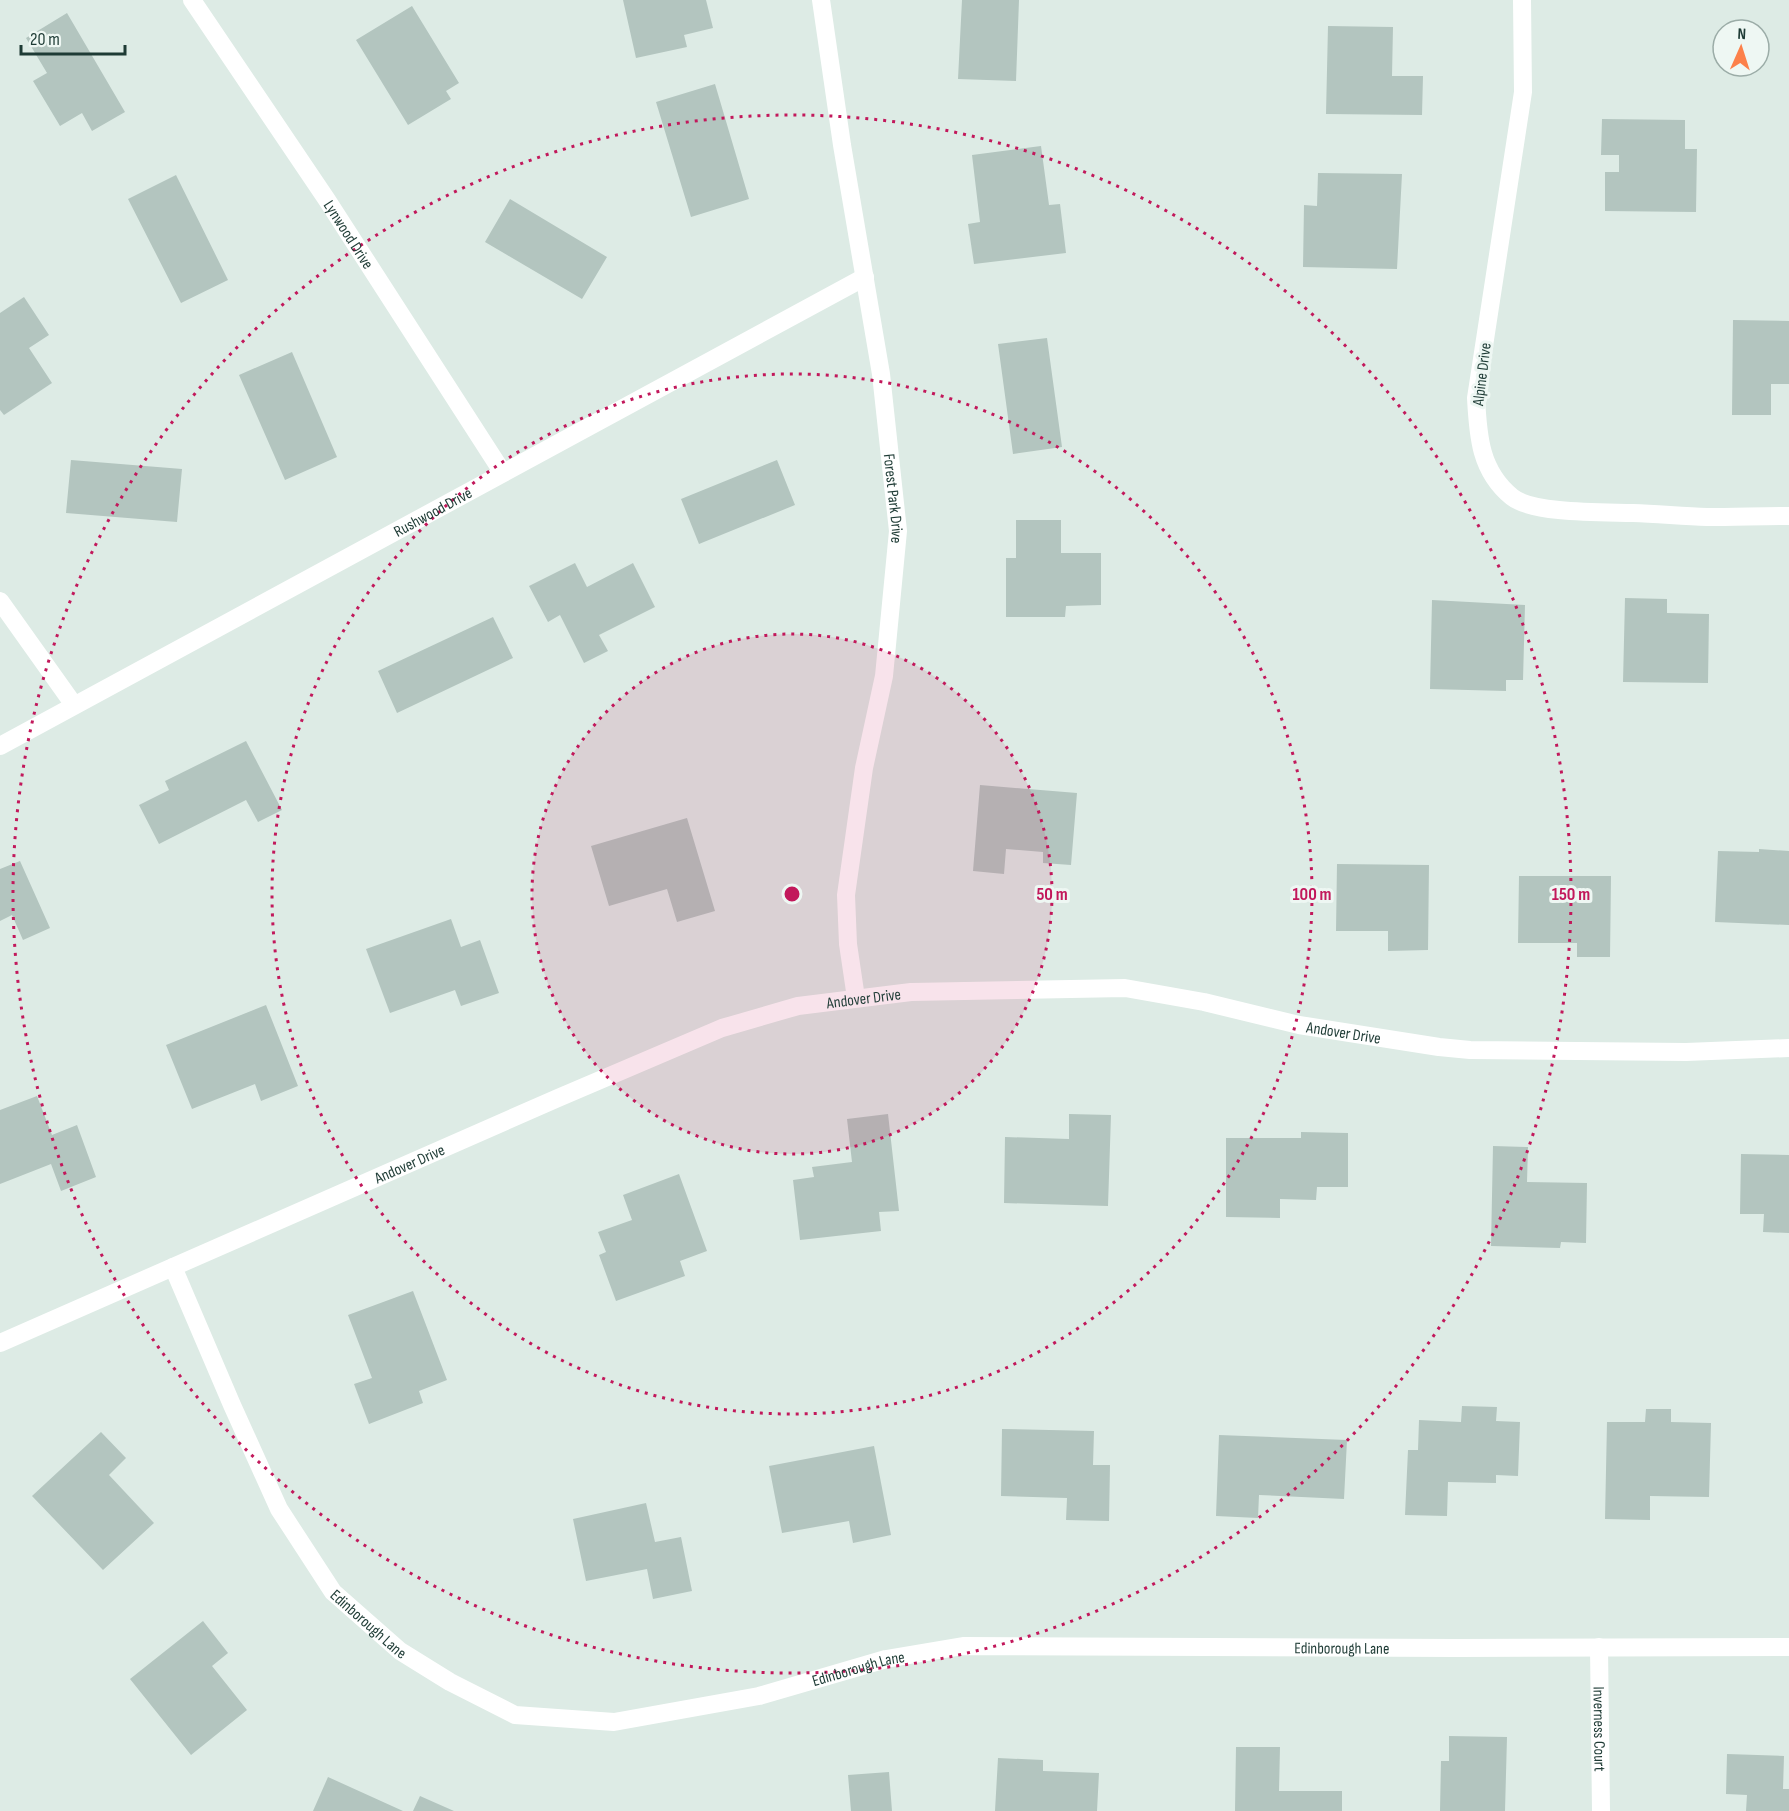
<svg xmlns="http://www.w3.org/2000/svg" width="1789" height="1811" font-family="'Sofia Sans Condensed',sans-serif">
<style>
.building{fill:#b3c5bf}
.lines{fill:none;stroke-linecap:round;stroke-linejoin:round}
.street{stroke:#fff;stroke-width:18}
.ring{fill:none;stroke:#c2185b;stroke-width:3;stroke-dasharray:3 6}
.labels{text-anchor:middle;stroke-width:6;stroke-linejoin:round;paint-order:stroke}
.street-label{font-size:16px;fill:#1e3b35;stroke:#eef7f3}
.centre{fill:#c2185b;stroke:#eef7f3;stroke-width:3}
.ring-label{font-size:18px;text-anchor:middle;font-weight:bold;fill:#c2185b;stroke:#eef7f3;stroke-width:6;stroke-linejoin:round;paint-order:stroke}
</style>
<rect width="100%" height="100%" fill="#ddebe5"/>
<path class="building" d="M 623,0 L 706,0 L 713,28 L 684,35 L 687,47 L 636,58 Z
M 962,0 L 1019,0 L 1016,81 L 958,79 Z
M 412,6 L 459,83 L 446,91 L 451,99 L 408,125 L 356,40 Z
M 67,13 L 125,112 L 92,131 L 82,113 L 60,126 L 33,81 L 47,73 L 26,38 Z
M 1328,26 L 1393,27 L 1392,76 L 1423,76 L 1422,115 L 1326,114 Z
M 715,84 L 749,199 L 691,217 L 656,102 Z
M 1602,119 L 1685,120 L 1685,149 L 1697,149 L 1696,212 L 1605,211 L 1605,172 L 1619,172 L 1619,155 L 1601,155 Z
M 1041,146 L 1049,205 L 1060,204 L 1066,253 L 974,264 L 968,224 L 980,222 L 972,155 Z
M 1318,173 L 1402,174 L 1397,269 L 1303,267 L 1304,205 L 1317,206 Z
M 176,175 L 228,280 L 181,303 L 128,199 Z
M 510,199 L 607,257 L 582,299 L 485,242 Z
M 24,297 L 49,335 L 29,348 L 52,383 L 4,415 L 0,410 L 0,313 Z
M 1733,320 L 1789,321 L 1789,384 L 1771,384 L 1771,415 L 1732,415 Z
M 1047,338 L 1062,447 L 1013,454 L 998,344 Z
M 292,352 L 337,457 L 285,480 L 239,375 Z
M 71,460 L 182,469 L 177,522 L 66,513 Z
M 777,460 L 795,505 L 699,544 L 681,499 Z
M 1016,520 L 1061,520 L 1061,553 L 1101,553 L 1101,605 L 1066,606 L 1065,617 L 1006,617 L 1006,558 L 1016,558 Z
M 575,563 L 587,587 L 633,563 L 655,607 L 599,635 L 608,651 L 584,663 L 560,615 L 548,622 L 529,586 Z
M 1625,598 L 1667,599 L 1667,613 L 1709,614 L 1708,683 L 1623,682 Z
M 1432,600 L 1525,605 L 1523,680 L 1506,680 L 1506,691 L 1430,689 Z
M 493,617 L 513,658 L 397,713 L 378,671 Z
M 246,741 L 282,810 L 258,822 L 246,800 L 159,844 L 139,805 L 169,790 L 165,781 Z
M 980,785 L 1077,793 L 1071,865 L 1043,863 L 1043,852 L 1006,849 L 1004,874 L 973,871 Z
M 687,818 L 715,911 L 677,922 L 667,889 L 609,906 L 591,846 Z
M 1759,849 L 1789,851 L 1789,925 L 1715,922 L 1718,851 L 1759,852 Z
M 20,861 L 50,928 L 23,940 L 12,915 L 0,921 L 0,869 Z
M 1337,864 L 1429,865 L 1428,950 L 1388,951 L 1388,931 L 1336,931 Z
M 1519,876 L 1611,876 L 1610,957 L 1577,957 L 1577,943 L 1518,943 Z
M 451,919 L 461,947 L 480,940 L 499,993 L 461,1006 L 455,990 L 390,1013 L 366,949 Z
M 266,1005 L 298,1086 L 261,1101 L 255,1084 L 192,1109 L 166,1045 Z
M 37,1096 L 52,1135 L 77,1125 L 96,1177 L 61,1191 L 51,1164 L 0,1184 L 0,1110 Z
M 888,1114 L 899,1211 L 879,1212 L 881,1231 L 800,1240 L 793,1180 L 814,1177 L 812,1167 L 852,1162 L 847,1119 Z
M 1069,1114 L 1111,1115 L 1108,1206 L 1004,1203 L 1005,1137 L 1069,1139 Z
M 1301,1132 L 1348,1133 L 1348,1187 L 1317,1187 L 1316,1200 L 1280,1199 L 1280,1218 L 1226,1217 L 1226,1138 L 1301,1138 Z
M 1493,1146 L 1528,1147 L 1527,1182 L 1587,1183 L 1586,1243 L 1561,1242 L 1560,1248 L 1491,1246 Z
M 1741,1154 L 1789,1155 L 1789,1233 L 1763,1232 L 1764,1214 L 1740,1214 Z
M 679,1174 L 707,1251 L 680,1261 L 685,1276 L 616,1301 L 599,1255 L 606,1252 L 598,1232 L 632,1220 L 623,1195 Z
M 413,1291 L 447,1380 L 419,1391 L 423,1403 L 369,1424 L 354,1384 L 372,1378 L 348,1315 Z
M 1462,1406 L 1497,1407 L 1496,1421 L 1520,1422 L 1518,1476 L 1496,1475 L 1496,1483 L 1448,1482 L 1447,1516 L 1405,1515 L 1408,1450 L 1418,1450 L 1419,1420 L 1461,1422 Z
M 1646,1409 L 1671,1409 L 1671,1422 L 1711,1423 L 1709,1497 L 1650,1496 L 1650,1520 L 1605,1519 L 1607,1422 L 1645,1422 Z
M 1002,1429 L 1094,1431 L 1093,1465 L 1110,1465 L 1109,1521 L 1066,1520 L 1067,1498 L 1001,1496 Z
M 101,1432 L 126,1458 L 109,1475 L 154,1523 L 103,1570 L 32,1496 Z
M 1219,1435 L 1347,1440 L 1344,1499 L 1259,1495 L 1258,1518 L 1216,1516 Z
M 874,1446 L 891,1535 L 853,1543 L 849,1521 L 782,1533 L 769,1466 Z
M 646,1503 L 655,1542 L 681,1537 L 692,1591 L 653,1599 L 647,1569 L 586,1581 L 573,1519 Z
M 203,1621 L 228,1653 L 212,1666 L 247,1710 L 191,1755 L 130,1679 Z
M 1449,1736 L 1507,1737 L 1505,1811 L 1440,1811 L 1441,1761 L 1449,1761 Z
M 1236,1747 L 1280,1747 L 1279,1791 L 1342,1791 L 1342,1811 L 1235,1811 Z
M 1727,1754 L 1784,1756 L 1783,1789 L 1789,1789 L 1789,1811 L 1746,1811 L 1747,1795 L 1726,1794 Z
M 998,1758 L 1043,1760 L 1043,1771 L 1099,1773 L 1097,1811 L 995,1811 Z
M 889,1772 L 892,1811 L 851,1811 L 848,1775 Z
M 328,1777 L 403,1811 L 313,1811 Z
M 420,1796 L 454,1811 L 413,1811 Z"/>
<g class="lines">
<g class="street">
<path id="s1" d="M 192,0 L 327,200 L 503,473"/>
<path id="s2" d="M 821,0 L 842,145 L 881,374 L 898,531 L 884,676 L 864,768 L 846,895 L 848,944 L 856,998"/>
<path d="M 1522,0 L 1523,92 L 1476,398 C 1478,436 1480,471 1512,497 C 1533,514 1606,512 1633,513 C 1658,514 1682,516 1707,517 C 1734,517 1762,516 1789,516"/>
<path d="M 0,601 L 74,705"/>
<path id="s3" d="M 0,746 L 865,277"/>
<path id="s4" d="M 173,1267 L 232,1405 L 279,1509 L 333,1592 L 400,1651 L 450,1682 L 515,1715 L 614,1722 L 759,1696 L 886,1659 L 963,1646 L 1457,1648 L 1789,1647"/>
<path id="s5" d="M 0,1343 L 558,1098 L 722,1028 L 798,1006 L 911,992 L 1125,988 L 1204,1002 L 1299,1025 L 1439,1047 L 1470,1050 L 1686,1052 L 1789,1048"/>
<path id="s6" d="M 1599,1647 L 1601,1811"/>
</g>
</g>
<circle cx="792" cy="894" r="260" fill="#c2185b" fill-opacity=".12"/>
<g class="ring">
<circle cx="792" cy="894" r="260"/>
<circle cx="792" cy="894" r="520"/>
<circle cx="792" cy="894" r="779"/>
</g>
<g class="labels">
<g class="street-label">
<text dy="6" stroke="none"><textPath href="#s1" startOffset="282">Lynwood Drive</textPath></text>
<text transform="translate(1481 374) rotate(-83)" y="6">Alpine Drive</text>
<text dy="6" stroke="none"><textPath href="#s2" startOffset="504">Forest Park Drive</textPath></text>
<text dy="6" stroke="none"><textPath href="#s3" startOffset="492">Rushwood Drive</textPath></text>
<text dy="6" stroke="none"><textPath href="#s5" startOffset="933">Andover Drive</textPath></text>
<text dy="6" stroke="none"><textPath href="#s5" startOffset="1418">Andover Drive</textPath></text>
<text dy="6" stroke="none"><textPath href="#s5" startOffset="447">Andover Drive</textPath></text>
<text dy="6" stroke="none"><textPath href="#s4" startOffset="411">Edinborough Lane</textPath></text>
<text dy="6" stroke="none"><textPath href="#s4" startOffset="1420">Edinborough Lane</textPath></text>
<text dy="6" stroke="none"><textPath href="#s4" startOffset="934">Edinborough Lane</textPath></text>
<text dy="6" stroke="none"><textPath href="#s6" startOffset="82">Inverness Court</textPath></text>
</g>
</g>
<circle cx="792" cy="894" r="9" class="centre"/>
<g class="ring-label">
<text x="1052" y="900">50 m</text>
<text x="1312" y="900">100 m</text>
<text x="1571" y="900">150 m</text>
</g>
<g transform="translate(1741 48) rotate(3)"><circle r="28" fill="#eef7f3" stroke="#9baca7" stroke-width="1.5"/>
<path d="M0-4.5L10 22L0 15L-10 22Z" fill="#fc804a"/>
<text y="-9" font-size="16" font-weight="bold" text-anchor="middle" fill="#1e3b35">N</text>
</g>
<path d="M21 45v9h104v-9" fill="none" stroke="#1e3b35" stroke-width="3"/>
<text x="30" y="45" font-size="18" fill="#1e3b35" stroke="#eef7f3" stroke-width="4.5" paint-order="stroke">20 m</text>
</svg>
